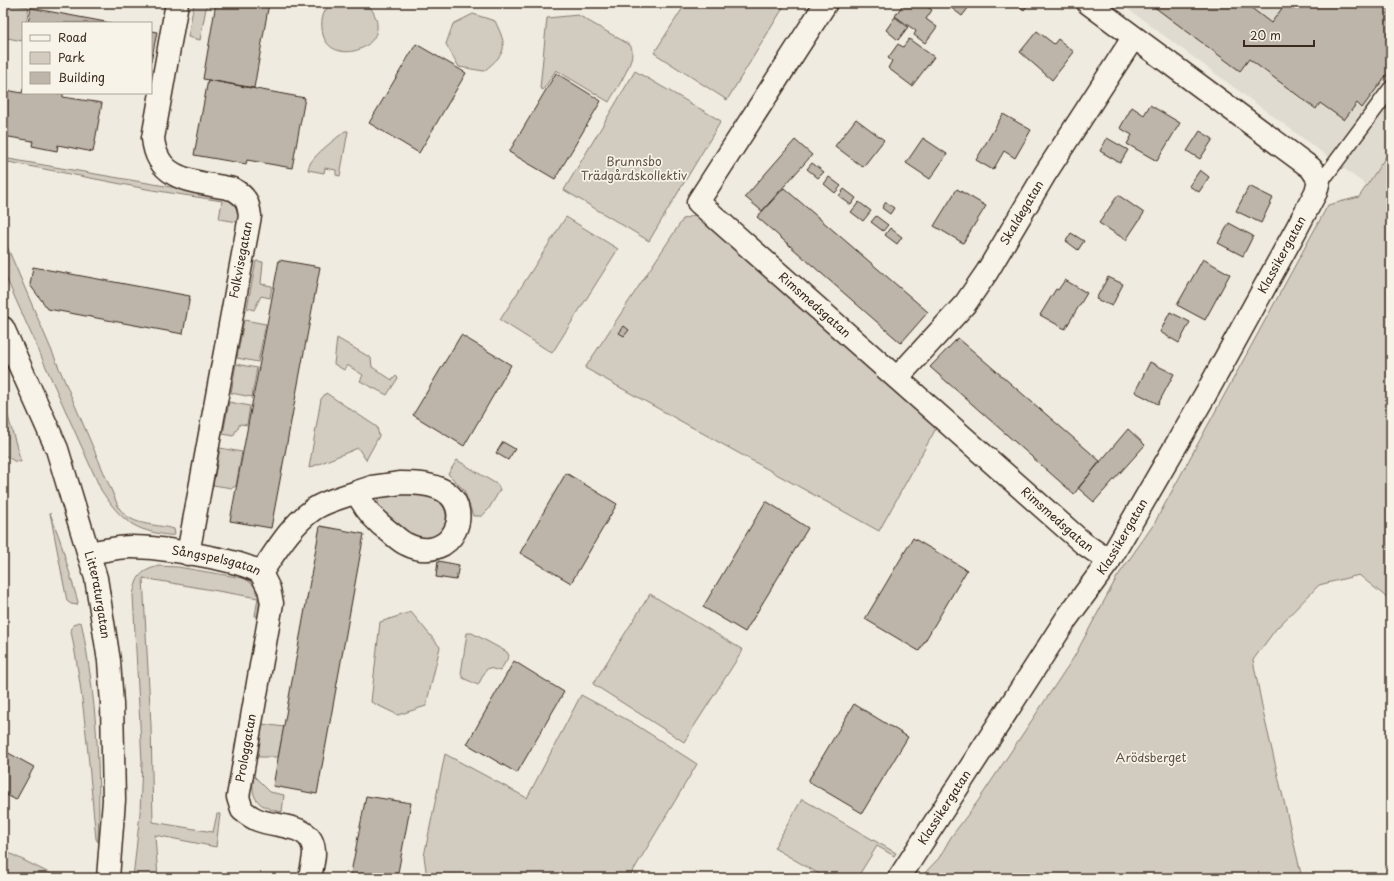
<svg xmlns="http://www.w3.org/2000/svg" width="1394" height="881" font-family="'Playpen Sans',sans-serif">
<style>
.built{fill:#e0dbd0}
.green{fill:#d1cbc0;stroke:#867a6f}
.building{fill:#bdb5aa;stroke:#3b2a1e}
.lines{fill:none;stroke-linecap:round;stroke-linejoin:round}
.lane-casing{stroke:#3b2a1e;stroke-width:17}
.street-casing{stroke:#3b2a1e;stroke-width:25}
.secondary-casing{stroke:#3b2a1e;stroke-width:25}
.lane{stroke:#f7f3e8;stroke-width:14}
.street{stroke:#f7f3e8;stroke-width:22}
.secondary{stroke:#f7f3e8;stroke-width:22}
.labels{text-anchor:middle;stroke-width:3.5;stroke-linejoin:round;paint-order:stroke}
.park-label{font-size:12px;fill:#605246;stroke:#f7f3e8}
.street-label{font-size:12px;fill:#3b2a1e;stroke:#f7f3e8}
</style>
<rect width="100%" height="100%" fill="#efebe0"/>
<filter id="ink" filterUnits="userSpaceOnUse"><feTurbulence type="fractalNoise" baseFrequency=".025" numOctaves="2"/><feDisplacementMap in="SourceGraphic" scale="8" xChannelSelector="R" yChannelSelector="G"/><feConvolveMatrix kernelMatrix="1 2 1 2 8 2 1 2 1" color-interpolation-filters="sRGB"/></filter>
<g filter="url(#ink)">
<path class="built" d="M 1120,3 L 1391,3 L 1391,149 L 1366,185 Z"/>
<path class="green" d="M 5,3 L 29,7 L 26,23 L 23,23 L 22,41 L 3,37 Z
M 194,3 L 207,3 L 200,40 L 188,37 Z
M 332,3 L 367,3 C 405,48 324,73 322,28 C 321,17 324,10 332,3 Z
M 686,3 L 786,3 L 727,100 L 654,53 Z
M 473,14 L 495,21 C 508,48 507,52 484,71 L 459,67 L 446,44 L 453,24 Z
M 578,15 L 630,45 C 639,57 616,89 609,102 L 556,70 L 543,90 L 540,88 L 547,18 Z
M 635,71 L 721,121 L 649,241 L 564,190 Z
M 345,131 L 348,131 L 340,176 L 336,175 L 336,170 L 325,168 L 324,173 L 308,170 C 309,157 335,140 345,131 Z
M 1391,149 L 1391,601 L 1359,575 L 1319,585 L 1276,629 L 1253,660 L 1264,716 L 1302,878 L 920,878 L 939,858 L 951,837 L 978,801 L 1074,657 L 1117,577 L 1154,524 L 1328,205 L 1359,197 Z
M 3,158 L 223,196 C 232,201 243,210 238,222 L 219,219 L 222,201 L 152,190 L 3,161 Z
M 697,214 L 939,423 L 879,531 L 585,368 L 683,219 Z
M 566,217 L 618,249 L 552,353 L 500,320 Z
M 3,237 L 119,508 C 133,527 153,523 174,529 L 175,535 C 169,536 162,534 156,533 C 128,527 117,514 101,490 L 3,271 Z
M 256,261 L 263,262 L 261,284 L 272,286 L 270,298 L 261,296 L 254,310 L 247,308 Z
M 244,320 L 266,324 L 258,362 L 237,358 Z
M 337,338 L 371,358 L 372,367 L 392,380 L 396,376 L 398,378 L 387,395 L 360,381 L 363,375 L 347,365 L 344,370 L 334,364 Z
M 236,364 L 257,368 L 252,397 L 231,393 Z
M 326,393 L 377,427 L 379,436 L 366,460 L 358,448 L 309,468 L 321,399 Z
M 3,399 L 21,462 L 14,461 L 3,454 Z
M 229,402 L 250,406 L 247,425 L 240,424 L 233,436 L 223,434 Z
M 220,448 L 242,452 L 236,486 L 232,488 L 213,485 Z
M 457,460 L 498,485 L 500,490 L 488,510 L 482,516 L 473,516 L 464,490 L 448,474 Z
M 419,493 C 425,495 434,497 439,501 C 457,519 438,545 415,536 C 400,530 387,516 378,504 L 378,495 Z
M 50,513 L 60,540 L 78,602 L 77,605 L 71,604 L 67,601 Z
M 159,566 L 178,567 L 243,578 C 260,586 261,599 258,616 L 255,616 L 258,598 L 143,578 L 151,725 L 153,822 L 213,832 L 217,814 L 220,814 L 216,847 L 155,835 L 158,878 L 133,878 L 140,813 L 142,762 L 133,595 C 137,576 140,571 159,566 Z
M 650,594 L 743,650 L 684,742 L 593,684 Z
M 411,612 L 440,647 L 426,706 L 398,715 L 371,702 L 380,622 Z
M 78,622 L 81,623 L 82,626 C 96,698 101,768 98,842 L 96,839 C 89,769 85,700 71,631 L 73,625 Z
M 467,633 L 472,633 L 507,652 L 509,656 L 500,671 L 489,668 L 486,670 L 478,685 L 463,678 L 461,674 Z
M 581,695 L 633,723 L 697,764 L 629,878 L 427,878 L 424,856 L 445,754 L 527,798 Z
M 262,724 L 284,727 L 278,757 L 258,757 Z
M 254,776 L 270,792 L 284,795 L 282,812 C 260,808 249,800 254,776 Z
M 802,799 L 896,853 L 894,856 L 877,846 L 857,878 L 826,878 L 774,848 Z
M 3,850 L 59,878 L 4,878 Z"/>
<path class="building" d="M 216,3 L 269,3 L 254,88 L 203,79 Z
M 904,3 L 922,3 L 932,10 L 926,19 L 937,27 L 925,43 L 914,35 L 916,31 L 895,16 Z
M 945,3 L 972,3 L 962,16 Z
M 1015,3 L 1029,3 L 1024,10 Z
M 1149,3 L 1245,3 L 1271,23 L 1286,3 L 1391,3 L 1391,69 L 1362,108 L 1357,103 L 1344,120 L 1320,103 L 1316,109 L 1249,59 L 1240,71 Z
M 31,8 L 111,23 L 28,23 Z
M 895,17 L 908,27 L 898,40 L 886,30 Z
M 151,31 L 157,32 L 151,62 Z
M 1037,31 L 1054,44 L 1058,39 L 1074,52 L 1052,80 L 1020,52 Z
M 909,39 L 934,57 L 912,86 L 888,68 L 892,61 L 888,58 L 898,44 L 903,47 Z
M 416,44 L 466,73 L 419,153 L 369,123 Z
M 556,73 L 601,101 L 555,179 L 509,152 Z
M 208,80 L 305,98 L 292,168 L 247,160 L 246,164 L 194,155 Z
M 23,89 L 23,93 L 63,93 L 63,97 L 102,103 L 93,152 L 58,145 L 57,151 L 32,146 L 33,141 L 3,136 L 3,108 L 6,90 L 22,93 Z
M 1150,105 L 1180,123 L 1157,161 L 1127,144 L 1132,135 L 1120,128 L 1132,107 L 1144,115 Z
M 1003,114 L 1031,130 L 1015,158 L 1004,151 L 993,170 L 976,160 Z
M 856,119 L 884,140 L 863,167 L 835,146 Z
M 1200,131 L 1213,139 L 1200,159 L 1187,151 Z
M 923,138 L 947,154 L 930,179 L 906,163 Z
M 1107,138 L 1128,150 L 1120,163 L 1100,151 Z
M 795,140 L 812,155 L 762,211 L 745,197 Z
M 812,163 L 824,172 L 818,178 L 807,169 Z
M 1200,170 L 1209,177 L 1199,192 L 1189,186 Z
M 829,177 L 841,186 L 835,193 L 824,184 Z
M 1249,186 L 1273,198 L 1261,223 L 1236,211 Z
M 784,188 L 928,312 L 901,343 L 757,217 Z
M 844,189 L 856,198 L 851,205 L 839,196 Z
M 957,189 L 986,206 L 963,243 L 934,226 Z
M 1118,195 L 1144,213 L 1126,240 L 1099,223 Z
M 859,202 L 871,211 L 863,221 L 851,212 Z
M 886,202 L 894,208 L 890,214 L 882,208 Z
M 876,216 L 888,225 L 883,231 L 871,222 Z
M 1229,223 L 1253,236 L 1243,256 L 1218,243 Z
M 890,228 L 902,237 L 897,244 L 885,235 Z
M 1071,233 L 1084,241 L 1078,250 L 1066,241 Z
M 1203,259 L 1230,274 L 1205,320 L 1177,305 Z
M 279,260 L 320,267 L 271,528 L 230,521 Z
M 33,267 L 190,296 L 183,334 L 48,309 L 30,285 Z
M 1108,277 L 1123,284 L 1112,306 L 1096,299 Z
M 1065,280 L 1087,293 L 1065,329 L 1040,315 L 1056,289 L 1058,290 Z
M 1170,312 L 1190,322 L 1179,343 L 1160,332 Z
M 624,326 L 629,330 L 624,336 L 619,333 Z
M 461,335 L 511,365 L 464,446 L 413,415 Z
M 958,338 L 1100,461 L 1074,494 L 930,367 Z
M 1150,362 L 1174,374 L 1158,404 L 1135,392 Z
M 1128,429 L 1145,445 L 1094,502 L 1078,488 Z
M 503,442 L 515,449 L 508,460 L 496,453 Z
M 566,473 L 617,504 L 571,583 L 520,553 Z
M 766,501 L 808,528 L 745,632 L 703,607 Z
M 320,526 L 364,534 L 317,794 L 273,786 Z
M 913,538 L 967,570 L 919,651 L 865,619 Z
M 438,561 L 459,565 L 456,580 L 436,577 Z
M 514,661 L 564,692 L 517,773 L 467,744 Z
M 854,704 L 908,737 L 862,813 L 808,781 Z
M 3,750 L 34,767 L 16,800 L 3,793 Z
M 366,796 L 411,803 L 397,878 L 350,878 Z"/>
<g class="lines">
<g class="lane-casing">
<path id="lane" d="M 1319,180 L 1327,174 L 1391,88"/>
</g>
<g class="street-casing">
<g id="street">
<path d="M 177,3 L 153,138 C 157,183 197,181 233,189 C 246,197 248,201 250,216 L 188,554"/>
<path id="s1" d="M 826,3 L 698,202 L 1083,543 L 1109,561"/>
<path id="s2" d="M 897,378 L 965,304 L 987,272 L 1045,174 L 1133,38"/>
<path d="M 401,483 C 413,483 426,483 438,488 C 479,503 453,568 406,544 C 401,542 396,537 391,533 C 376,522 364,509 357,492 L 372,487 Z"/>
<path id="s3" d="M 88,553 C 102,551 117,547 131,547 C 158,547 240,559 261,573 C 276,551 291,525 314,509 C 326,501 343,497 357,492"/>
<path d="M 261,573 L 269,589 L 272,603 L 238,797 L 242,810 C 247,814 252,818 258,820 C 278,828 314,823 314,853 C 314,861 311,870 310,878"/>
<path id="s4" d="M 899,878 L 1067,618 L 1109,561 L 1208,390 L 1297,228 L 1316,192 L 1319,180 L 1311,168 L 1088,3"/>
</g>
</g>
<g class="secondary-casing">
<g id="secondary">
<path id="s5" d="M 3,328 L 57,449 L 96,578 L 109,661 L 112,704 L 114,800 L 108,878"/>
</g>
</g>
<use href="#lane" class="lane"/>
<use href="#street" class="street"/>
<use href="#secondary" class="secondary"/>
</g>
</g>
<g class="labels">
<g class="park-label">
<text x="634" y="166">Brunnsbo<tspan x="634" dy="14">Trädgårdskollektiv</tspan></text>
<text x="1151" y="762">Arödsberget</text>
</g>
<g class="street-label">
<text dy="4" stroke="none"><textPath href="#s2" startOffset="208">Skaldegatan</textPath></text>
<text dy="4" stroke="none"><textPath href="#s4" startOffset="732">Klassikergatan</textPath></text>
<text transform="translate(241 260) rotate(-79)" y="4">Folkvisegatan</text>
<text dy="4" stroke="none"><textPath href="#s1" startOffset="392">Rimsmedsgatan</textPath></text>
<text dy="4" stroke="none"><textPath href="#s1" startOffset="716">Rimsmedsgatan</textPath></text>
<text dy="4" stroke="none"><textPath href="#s4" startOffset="408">Klassikergatan</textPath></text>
<text dy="4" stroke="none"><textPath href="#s3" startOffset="130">Sångspelsgatan</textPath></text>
<text dy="4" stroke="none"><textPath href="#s5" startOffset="284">Litteraturgatan</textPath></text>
<text transform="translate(246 748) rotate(-80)" y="4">Prologgatan</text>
<text dy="4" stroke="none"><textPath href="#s4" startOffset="84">Klassikergatan</textPath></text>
</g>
</g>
<rect width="1394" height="881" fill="none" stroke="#f7f3e8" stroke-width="16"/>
<rect x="8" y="8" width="1378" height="865" fill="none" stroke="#3b2a1e" stroke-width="1.5" filter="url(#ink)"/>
<rect x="22" y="22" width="130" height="72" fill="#f7f3e8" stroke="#aca397"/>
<rect x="30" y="35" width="20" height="6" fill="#f7f3e8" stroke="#aca397"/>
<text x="58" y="42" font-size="12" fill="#3b2a1e">Road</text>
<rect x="30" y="52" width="20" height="12" fill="#d1cbc0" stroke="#aca397"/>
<text x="58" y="62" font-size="12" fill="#3b2a1e">Park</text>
<rect x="30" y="72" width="20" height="12" fill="#bdb5aa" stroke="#aca397"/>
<text x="58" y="82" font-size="12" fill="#3b2a1e">Building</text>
<path d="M1244 40v6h70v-6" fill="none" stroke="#3b2a1e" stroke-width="2"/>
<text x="1250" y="40" font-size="12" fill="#3b2a1e" stroke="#f7f3e8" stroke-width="3" paint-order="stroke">20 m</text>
</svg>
